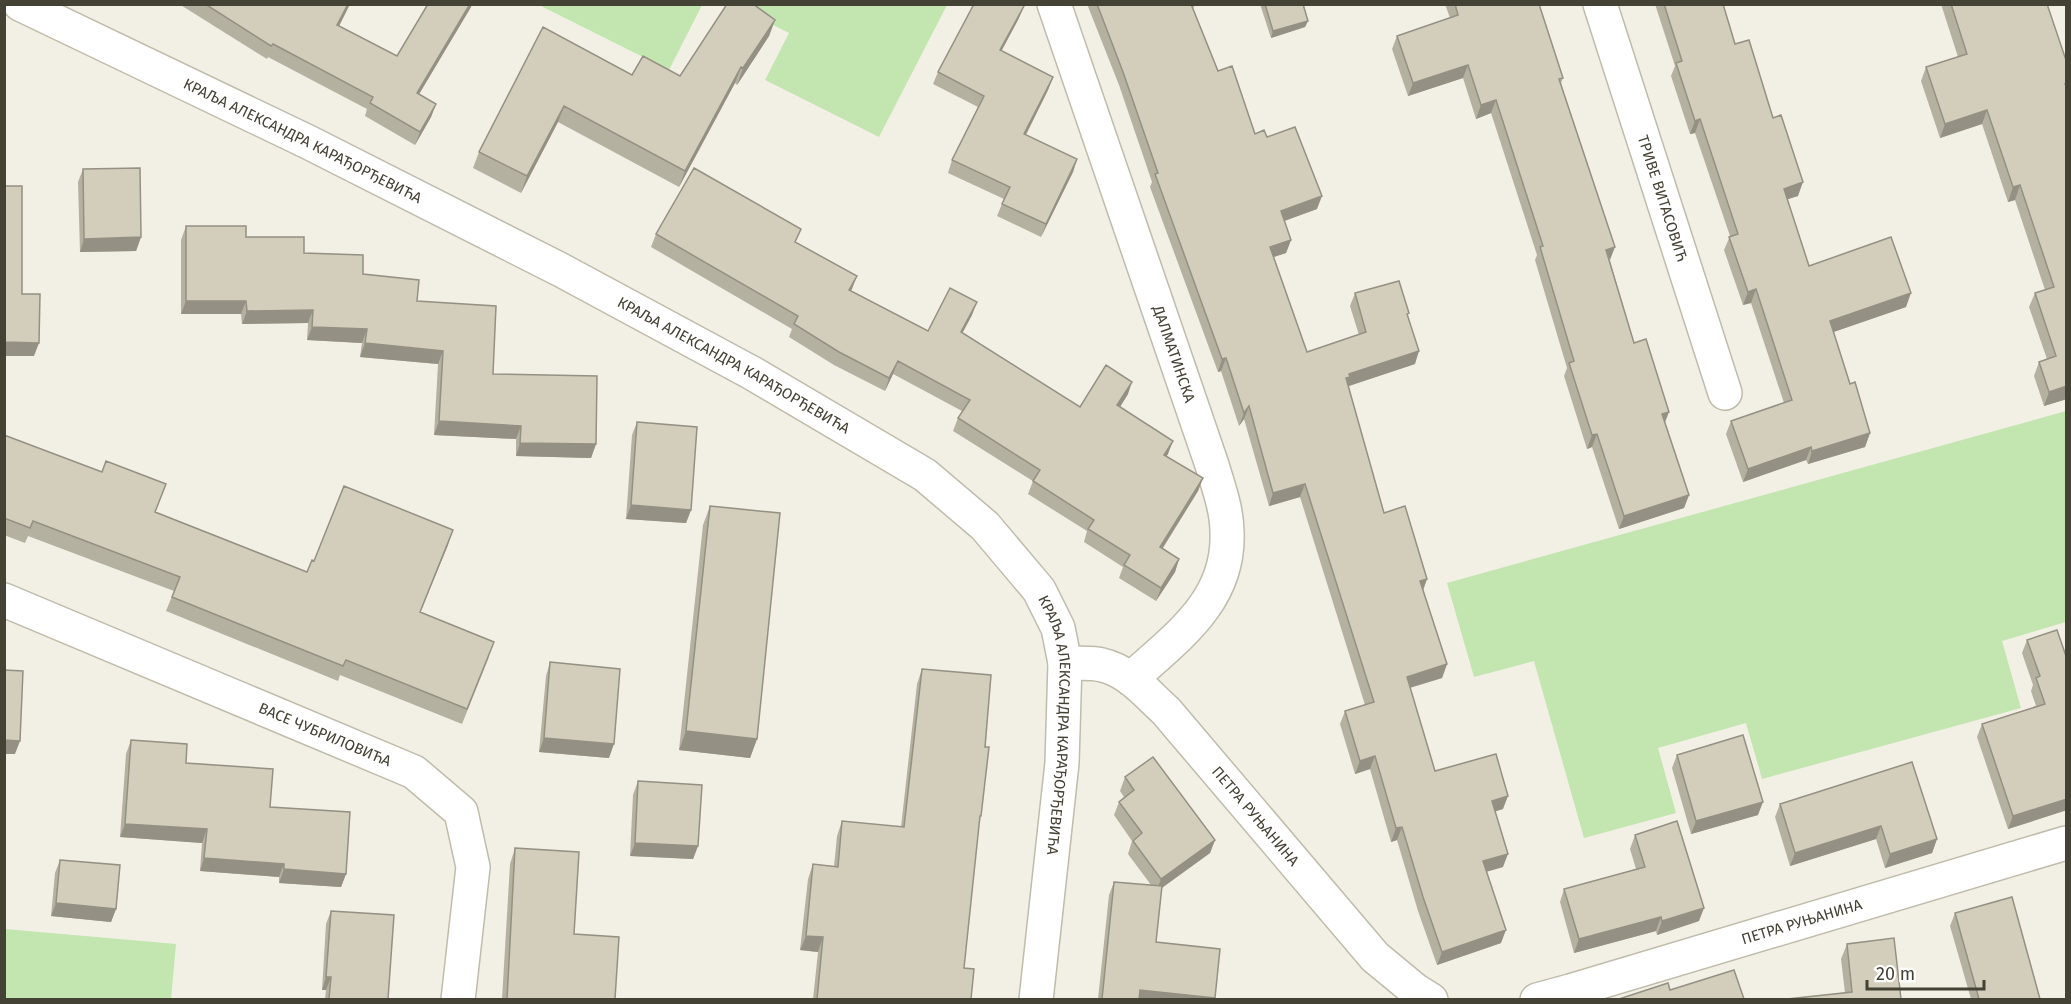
<svg xmlns="http://www.w3.org/2000/svg" width="2071" height="1004" font-family="'Fira Sans',sans-serif">
<style>
.green{fill:#c3e5af}
.lines{fill:none;stroke-linecap:round;stroke-linejoin:round}
.minor-casing{stroke:#c0bcab;stroke-width:36}
.minor{stroke:#fff;stroke-width:33}
.wall{fill:#b5b1a1}
.shaded-wall{fill:#949083}
.building{fill:#d3cebb;stroke:#949083;stroke-width:1.5}
.labels{text-anchor:middle;stroke-width:6;stroke-linejoin:round;paint-order:stroke}
.street-label{font-size:15px;fill:#444135;stroke:#fff}
</style>
<rect width="100%" height="100%" fill="#f2f0e5"/>
<path class="green" d="M 539,5 L 702,5 L 669,70 Z
M 734,5 L 947,5 L 879,137 L 765,80 L 789,33 Z
M 2066,411 L 2066,622 L 2002,641 L 2021,708 L 1762,779 L 1746,723 L 1658,748 L 1676,813 L 1584,838 L 1534,661 L 1474,677 L 1447,583 Z
M 5,929 L 176,944 L 171,999 L 5,999 Z"/>
<g class="lines">
<g class="minor-casing">
<g id="minor">
<path id="s1" d="M 20,4 L 308,142 L 561,270 L 752,373 L 925,475 L 985,526 L 1039,590 L 1058,628 L 1065,663 L 1062,763 L 1036,1000"/>
<path id="s2" d="M 1054,4 L 1212,465 C 1218,486 1227,509 1227,532 C 1230,601 1177,637 1131,679"/>
<path id="s3" d="M 1600,4 L 1725,393"/>
<path id="s4" d="M 4,600 L 414,772 L 461,812 L 473,867 L 458,1000"/>
<path id="s5" d="M 1065,663 C 1077,664 1091,662 1102,665 C 1129,671 1147,694 1166,711 L 1375,957 L 1415,990 L 1431,1000"/>
<path id="s6" d="M 1537,1000 L 1570,991 L 2066,843"/>
</g>
</g>
<use href="#minor" class="minor"/>
</g>
<path class="wall" d="M 179,4 L 350,4 L 339,26 L 397,56 L 471,7 L 419,94 L 436,104 L 431,117 L 415,145 L 365,116 L 367,109 L 268,57 L 267,59 Z
M 1087,4 L 1195,4 L 1194,7 L 1193,8 L 1218,71 L 1255,134 L 1267,137 L 1317,209 L 1284,221 L 1291,240 L 1286,253 L 1273,257 L 1307,352 L 1359,335 L 1350,306 L 1355,293 L 1408,316 L 1415,364 L 1348,386 L 1384,513 L 1427,579 L 1423,591 L 1447,664 L 1442,678 L 1410,688 L 1435,771 L 1503,809 L 1495,811 L 1503,867 L 1486,872 L 1501,943 L 1437,965 L 1418,911 L 1397,840 L 1391,842 L 1370,769 L 1355,774 L 1340,724 L 1345,711 L 1365,705 L 1300,497 L 1269,506 L 1244,419 L 1239,426 L 1221,371 L 1218,372 L 1150,187 L 1152,182 L 1119,85 Z
M 1260,4 L 1303,4 L 1308,21 L 1305,27 L 1271,38 Z
M 1445,4 L 1539,4 L 1563,78 L 1561,83 L 1610,261 L 1634,343 L 1665,422 L 1689,495 L 1684,508 L 1619,529 L 1592,447 L 1587,449 L 1564,376 L 1567,368 L 1535,260 L 1537,255 L 1491,113 L 1476,119 L 1463,78 L 1408,96 L 1392,49 L 1397,36 L 1450,18 Z
M 1655,4 L 1723,4 L 1735,44 L 1798,196 L 1787,199 L 1809,266 L 1906,307 L 1833,332 L 1850,384 L 1870,433 L 1865,447 L 1808,464 L 1806,460 L 1743,482 L 1726,434 L 1731,421 L 1784,403 L 1751,303 L 1743,305 L 1724,250 L 1730,236 L 1695,133 L 1690,134 L 1671,76 L 1675,66 Z
M 1941,4 L 2047,4 L 2067,399 L 2044,406 L 2034,376 L 2039,362 L 2047,359 L 2029,307 L 2035,293 L 2045,290 L 2015,200 L 2008,202 L 1982,124 L 1940,138 L 1921,81 L 1926,67 L 1958,57 Z
M 1019,18 L 1001,51 L 1053,77 L 1048,90 L 1026,135 L 1077,159 L 1073,172 L 1041,237 L 997,216 L 1004,199 L 948,173 L 952,160 L 978,107 L 933,84 L 938,72 Z
M 775,20 L 769,36 L 737,85 L 735,83 L 679,187 L 558,122 L 521,193 L 473,168 L 479,152 L 543,27 L 632,75 L 680,76 Z
M 83,169 L 141,237 L 136,251 L 80,252 L 78,182 Z
M 186,226 L 246,237 L 304,253 L 363,274 L 417,301 L 493,374 L 596,444 L 591,458 L 516,456 L 516,439 L 434,435 L 438,364 L 360,357 L 362,343 L 307,340 L 308,323 L 242,324 L 241,314 L 181,314 L 181,240 Z
M 656,234 L 796,242 L 851,291 L 928,331 L 972,315 L 962,333 L 1080,407 L 1128,394 L 1120,407 L 1168,454 L 1166,457 L 1203,478 L 1198,491 L 1163,548 L 1179,559 L 1175,572 L 1156,601 L 1119,578 L 1123,567 L 1084,542 L 1087,531 L 1028,494 L 1033,481 L 953,431 L 958,418 L 962,411 L 893,374 L 885,391 L 834,365 L 789,337 L 792,329 L 651,247 Z
M 637,422 L 691,510 L 686,523 L 626,519 L 632,435 Z
M 4,435 L 156,512 L 307,572 L 314,561 L 448,545 L 420,613 L 489,657 L 462,724 L 340,675 L 338,681 L 166,611 L 174,591 L 28,536 L 25,543 L 4,535 Z
M 710,506 L 757,739 L 750,758 L 679,750 L 703,525 Z
M 2027,640 L 2067,659 L 2067,810 L 2008,829 L 1977,737 L 1982,724 L 2036,706 L 2031,691 L 2033,685 L 2022,653 Z
M 550,662 L 609,758 L 539,752 L 546,676 Z
M 922,669 L 985,747 L 979,822 L 964,968 L 971,999 L 813,999 L 818,952 L 800,950 L 808,879 L 813,864 L 834,866 L 837,836 L 842,821 L 901,827 L 917,684 Z
M 131,740 L 186,763 L 270,807 L 346,874 L 341,887 L 279,883 L 279,877 L 200,871 L 202,843 L 120,837 L 126,754 Z
M 1677,755 L 1758,815 L 1691,834 L 1672,768 Z
M 1912,762 L 1937,839 L 1932,853 L 1885,868 L 1876,839 L 1790,866 L 1775,817 L 1780,804 Z
M 1125,777 L 1215,840 L 1210,853 L 1162,888 L 1156,942 L 1215,999 L 1098,999 L 1109,895 L 1114,882 L 1151,885 L 1128,854 L 1132,841 L 1114,815 L 1119,802 L 1124,797 L 1120,791 Z
M 638,781 L 698,846 L 693,859 L 630,856 L 633,795 Z
M 1635,835 L 1699,921 L 1657,935 L 1656,931 L 1574,953 L 1560,902 L 1564,889 L 1636,869 L 1630,849 Z
M 515,848 L 574,934 L 615,999 L 502,999 L 510,864 Z
M 60,860 L 116,909 L 111,922 L 51,916 L 55,873 Z
M 331,911 L 388,999 L 325,999 L 326,990 L 322,990 L 326,924 Z
M 1955,913 L 2040,999 L 1971,999 L 1950,926 Z
M 1847,944 L 1901,999 L 1845,993 L 1841,959 Z"/>
<path class="shaded-wall" d="M 348,4 L 350,4 L 333,38 L 337,25 Z
M 470,4 L 472,4 L 471,7 L 412,106 L 417,93 Z
M 1024,6 L 1019,18 L 995,63 L 1000,50 Z
M 775,20 L 769,36 L 737,85 L 743,68 Z
M 1308,21 L 1305,27 L 1271,38 L 1273,31 Z
M 1468,65 L 1463,78 L 1408,96 L 1413,83 Z
M 741,67 L 735,83 L 679,187 L 685,171 Z
M 1053,77 L 1048,90 L 1020,146 L 1024,134 Z
M 1496,100 L 1491,113 L 1476,119 L 1481,105 Z
M 436,104 L 431,117 L 415,145 L 420,132 Z
M 564,106 L 558,122 L 521,193 L 527,176 Z
M 1987,110 L 1982,124 L 1940,138 L 1945,124 Z
M 1700,119 L 1695,133 L 1690,134 L 1695,121 Z
M 1077,159 L 1073,172 L 1041,237 L 1046,224 Z
M 1803,182 L 1798,196 L 1779,202 L 1784,189 Z
M 2020,185 L 2015,200 L 2008,202 L 2013,187 Z
M 1322,196 L 1317,209 L 1276,224 L 1281,211 Z
M 141,237 L 136,251 L 80,252 L 84,239 Z
M 1291,240 L 1286,253 L 1265,260 L 1270,247 Z
M 1615,247 L 1610,260 L 1606,250 Z
M 857,276 L 852,289 L 844,303 L 849,290 Z
M 1756,289 L 1751,303 L 1743,305 L 1748,292 Z
M 1911,293 L 1906,307 L 1825,335 L 1830,321 Z
M 186,301 L 246,301 L 241,314 L 181,314 Z
M 977,302 L 972,315 L 956,345 L 961,332 Z
M 313,310 L 308,323 L 242,324 L 247,311 Z
M 312,327 L 367,329 L 362,343 L 307,340 Z
M 4,342 L 39,343 L 34,356 L 4,356 Z
M 365,343 L 443,351 L 438,364 L 360,357 Z
M 1419,351 L 1415,364 L 1346,387 L 1346,378 L 1349,374 Z
M 1226,358 L 1221,371 L 1218,372 L 1222,359 Z
M 898,361 L 893,374 L 885,391 L 889,378 Z
M 1132,382 L 1128,394 L 1113,418 L 1117,405 Z
M 2067,386 L 2067,399 L 2044,406 L 2049,392 Z
M 1249,406 L 1244,419 L 1239,426 L 1244,413 Z
M 1669,412 L 1664,425 L 1662,414 Z
M 439,421 L 521,426 L 516,439 L 434,435 Z
M 1870,433 L 1865,447 L 1808,464 L 1812,451 Z
M 1597,434 L 1592,447 L 1587,449 L 1592,435 Z
M 1173,441 L 1168,454 L 1159,468 L 1164,455 Z
M 520,443 L 596,444 L 591,458 L 516,456 Z
M 1811,447 L 1806,460 L 1743,482 L 1748,469 Z
M 1203,478 L 1198,491 L 1155,560 L 1160,547 Z
M 1305,484 L 1300,497 L 1269,506 L 1273,493 Z
M 1689,495 L 1684,508 L 1619,529 L 1624,516 Z
M 631,505 L 691,510 L 686,523 L 626,519 Z
M 453,530 L 448,545 L 414,627 L 420,612 Z
M 1179,559 L 1175,572 L 1156,601 L 1161,588 Z
M 1427,579 L 1422,592 L 1420,581 Z
M 1447,664 L 1442,678 L 1402,690 L 1407,677 Z
M 686,731 L 757,739 L 750,758 L 679,750 Z
M 544,738 L 614,744 L 609,758 L 539,752 Z
M 4,740 L 20,741 L 15,754 L 4,754 Z
M 1375,756 L 1370,769 L 1355,774 L 1360,761 Z
M 1508,796 L 1503,809 L 1487,814 L 1492,801 Z
M 2067,799 L 2067,810 L 2008,829 L 2013,816 Z
M 1763,802 L 1758,815 L 1691,834 L 1696,821 Z
M 125,824 L 207,829 L 202,843 L 120,837 Z
M 1881,826 L 1876,839 L 1790,866 L 1795,853 Z
M 1402,827 L 1397,840 L 1391,842 L 1396,828 Z
M 1937,839 L 1932,853 L 1885,868 L 1890,854 Z
M 1215,840 L 1210,853 L 1156,892 L 1161,879 Z
M 635,843 L 698,846 L 693,859 L 630,856 Z
M 1508,854 L 1503,867 L 1478,874 L 1483,861 Z
M 204,858 L 284,864 L 279,877 L 200,871 Z
M 284,869 L 346,874 L 341,887 L 279,883 Z
M 56,903 L 116,909 L 111,922 L 51,916 Z
M 1704,908 L 1699,921 L 1657,935 L 1662,921 Z
M 1661,917 L 1656,931 L 1574,953 L 1579,939 Z
M 1506,930 L 1501,943 L 1437,965 L 1442,952 Z
M 806,936 L 823,937 L 818,952 L 800,950 Z
M 326,977 L 331,977 L 326,990 L 322,990 Z
M 1140,990 L 1215,998 L 1215,999 L 1137,999 Z"/>
<path class="building" d="M 205,4 L 348,4 L 337,25 L 397,56 L 428,4 L 470,4 L 417,93 L 436,104 L 420,132 L 370,103 L 373,97 L 273,44 L 271,46 Z
M 727,4 L 753,4 L 775,20 L 743,68 L 741,67 L 685,171 L 564,106 L 527,176 L 479,152 L 543,27 L 632,75 L 643,56 L 680,76 Z
M 974,4 L 1021,4 L 1024,6 L 1000,50 L 1053,77 L 1024,134 L 1077,159 L 1046,224 L 1002,204 L 1010,187 L 952,160 L 984,96 L 938,72 Z
M 1097,4 L 1191,4 L 1218,71 L 1232,66 L 1255,134 L 1264,130 L 1267,137 L 1295,127 L 1322,196 L 1281,211 L 1291,240 L 1270,247 L 1307,352 L 1366,332 L 1355,293 L 1399,281 L 1409,313 L 1407,314 L 1419,351 L 1349,374 L 1350,377 L 1346,378 L 1384,513 L 1405,506 L 1427,579 L 1420,581 L 1447,664 L 1407,677 L 1435,771 L 1496,754 L 1508,796 L 1492,801 L 1508,854 L 1483,861 L 1506,930 L 1442,952 L 1423,897 L 1402,827 L 1396,828 L 1375,756 L 1360,761 L 1345,711 L 1374,702 L 1305,484 L 1273,493 L 1249,406 L 1244,413 L 1226,358 L 1222,359 L 1155,174 L 1158,173 L 1123,72 Z
M 1265,4 L 1303,4 L 1308,21 L 1273,31 Z
M 1455,4 L 1539,4 L 1563,78 L 1559,79 L 1615,247 L 1606,250 L 1634,343 L 1646,339 L 1669,412 L 1662,414 L 1689,495 L 1624,516 L 1597,434 L 1592,435 L 1569,363 L 1574,361 L 1540,247 L 1543,246 L 1496,100 L 1481,105 L 1468,65 L 1413,83 L 1397,36 L 1458,15 Z
M 1664,4 L 1723,4 L 1735,44 L 1749,40 L 1773,118 L 1781,115 L 1803,182 L 1784,189 L 1809,266 L 1891,237 L 1911,293 L 1830,321 L 1850,384 L 1855,382 L 1870,433 L 1812,451 L 1811,447 L 1748,469 L 1731,421 L 1792,400 L 1756,289 L 1748,292 L 1729,237 L 1738,234 L 1700,119 L 1695,121 L 1676,63 L 1682,61 Z
M 1951,4 L 2047,4 L 2067,63 L 2067,83 L 2065,84 L 2067,88 L 2067,386 L 2049,392 L 2039,362 L 2056,356 L 2035,293 L 2054,287 L 2020,185 L 2013,187 L 1987,110 L 1945,124 L 1926,67 L 1967,54 Z
M 140,168 L 141,237 L 84,239 L 83,169 Z
M 694,168 L 801,229 L 795,242 L 857,276 L 849,290 L 928,331 L 950,288 L 977,302 L 961,332 L 1080,407 L 1106,365 L 1132,382 L 1117,405 L 1173,441 L 1164,455 L 1203,478 L 1160,547 L 1179,559 L 1161,588 L 1124,565 L 1130,555 L 1088,529 L 1094,520 L 1033,481 L 1040,470 L 958,418 L 970,400 L 898,361 L 889,378 L 839,352 L 794,324 L 798,316 L 656,234 Z
M 4,186 L 22,186 L 22,294 L 40,294 L 39,343 L 4,342 Z
M 186,226 L 246,226 L 246,237 L 304,237 L 304,253 L 363,255 L 363,274 L 419,280 L 417,301 L 496,306 L 493,374 L 597,376 L 596,444 L 520,443 L 521,426 L 439,421 L 443,351 L 365,343 L 367,329 L 312,327 L 313,310 L 247,311 L 246,301 L 186,301 Z
M 637,422 L 697,427 L 691,510 L 631,505 Z
M 4,435 L 102,472 L 106,461 L 166,484 L 155,512 L 307,572 L 312,560 L 314,561 L 344,486 L 453,530 L 420,612 L 494,642 L 467,709 L 346,660 L 343,666 L 172,597 L 180,577 L 33,521 L 30,528 L 4,518 Z
M 710,506 L 780,513 L 757,739 L 686,731 Z
M 2057,630 L 2067,659 L 2067,799 L 2013,816 L 1982,724 L 2045,704 L 2036,678 L 2040,676 L 2027,640 Z
M 550,662 L 620,669 L 614,744 L 544,738 Z
M 922,669 L 991,675 L 985,747 L 989,747 L 981,816 L 980,816 L 964,968 L 974,969 L 971,999 L 817,999 L 823,937 L 806,936 L 813,864 L 838,867 L 842,821 L 904,827 Z
M 4,670 L 23,671 L 20,741 L 4,740 Z
M 1743,735 L 1763,802 L 1696,821 L 1677,755 Z
M 131,740 L 187,744 L 186,763 L 273,769 L 270,807 L 350,812 L 346,874 L 284,869 L 284,864 L 204,858 L 207,829 L 125,824 Z
M 1153,757 L 1215,840 L 1161,879 L 1133,841 L 1142,833 L 1119,802 L 1134,790 L 1125,777 Z
M 1912,762 L 1937,839 L 1890,854 L 1881,826 L 1795,853 L 1780,804 Z
M 638,781 L 702,785 L 698,846 L 635,843 Z
M 1677,821 L 1704,908 L 1662,921 L 1661,917 L 1579,939 L 1564,889 L 1645,867 L 1635,835 Z
M 515,848 L 579,852 L 574,934 L 619,937 L 615,999 L 507,999 Z
M 60,860 L 120,865 L 116,909 L 56,903 Z
M 1114,882 L 1162,886 L 1156,942 L 1220,949 L 1215,998 L 1140,990 L 1139,999 L 1102,999 Z
M 2012,897 L 2040,999 L 1979,999 L 1955,913 Z
M 331,911 L 394,915 L 388,999 L 329,999 L 331,977 L 326,977 Z
M 1894,938 L 1901,999 L 1787,999 L 1852,992 L 1847,944 Z
M 1734,970 L 1744,999 L 1619,999 L 1668,983 L 1670,990 Z"/>
<g class="labels">
<g class="street-label">
<text dy="5" stroke="none"><textPath href="#s1" startOffset="314">КРАЉА АЛЕКСАНДРА КАРАЂОРЂЕВИЋА</textPath></text>
<text dy="5" stroke="none"><textPath href="#s3" startOffset="204">ТРИВЕ ВИТАСОВИЋ</textPath></text>
<text dy="5" stroke="none"><textPath href="#s2" startOffset="370">ДАЛМАТИНСКА</textPath></text>
<text dy="5" stroke="none"><textPath href="#s1" startOffset="800">КРАЉА АЛЕКСАНДРА КАРАЂОРЂЕВИЋА</textPath></text>
<text dy="5" stroke="none"><textPath href="#s1" startOffset="1322">КРАЉА АЛЕКСАНДРА КАРАЂОРЂЕВИЋА</textPath></text>
<text dy="5" stroke="none"><textPath href="#s4" startOffset="348">ВАСЕ ЧУБРИЛОВИЋА</textPath></text>
<text dy="5" stroke="none"><textPath href="#s5" startOffset="255">ПЕТРА РУЊАНИНА</textPath></text>
<text dy="5" stroke="none"><textPath href="#s6" startOffset="276">ПЕТРА РУЊАНИНА</textPath></text>
</g>
</g>
<rect width="2071" height="1004" fill="none" stroke="#444135" stroke-width="12"/>
<path d="M1867 980v9h117v-9" fill="none" stroke="#444135" stroke-width="3"/>
<text x="1876" y="980" font-size="18" fill="#444135" stroke="#ffffff" stroke-width="4.5" paint-order="stroke">20 m</text>
</svg>
